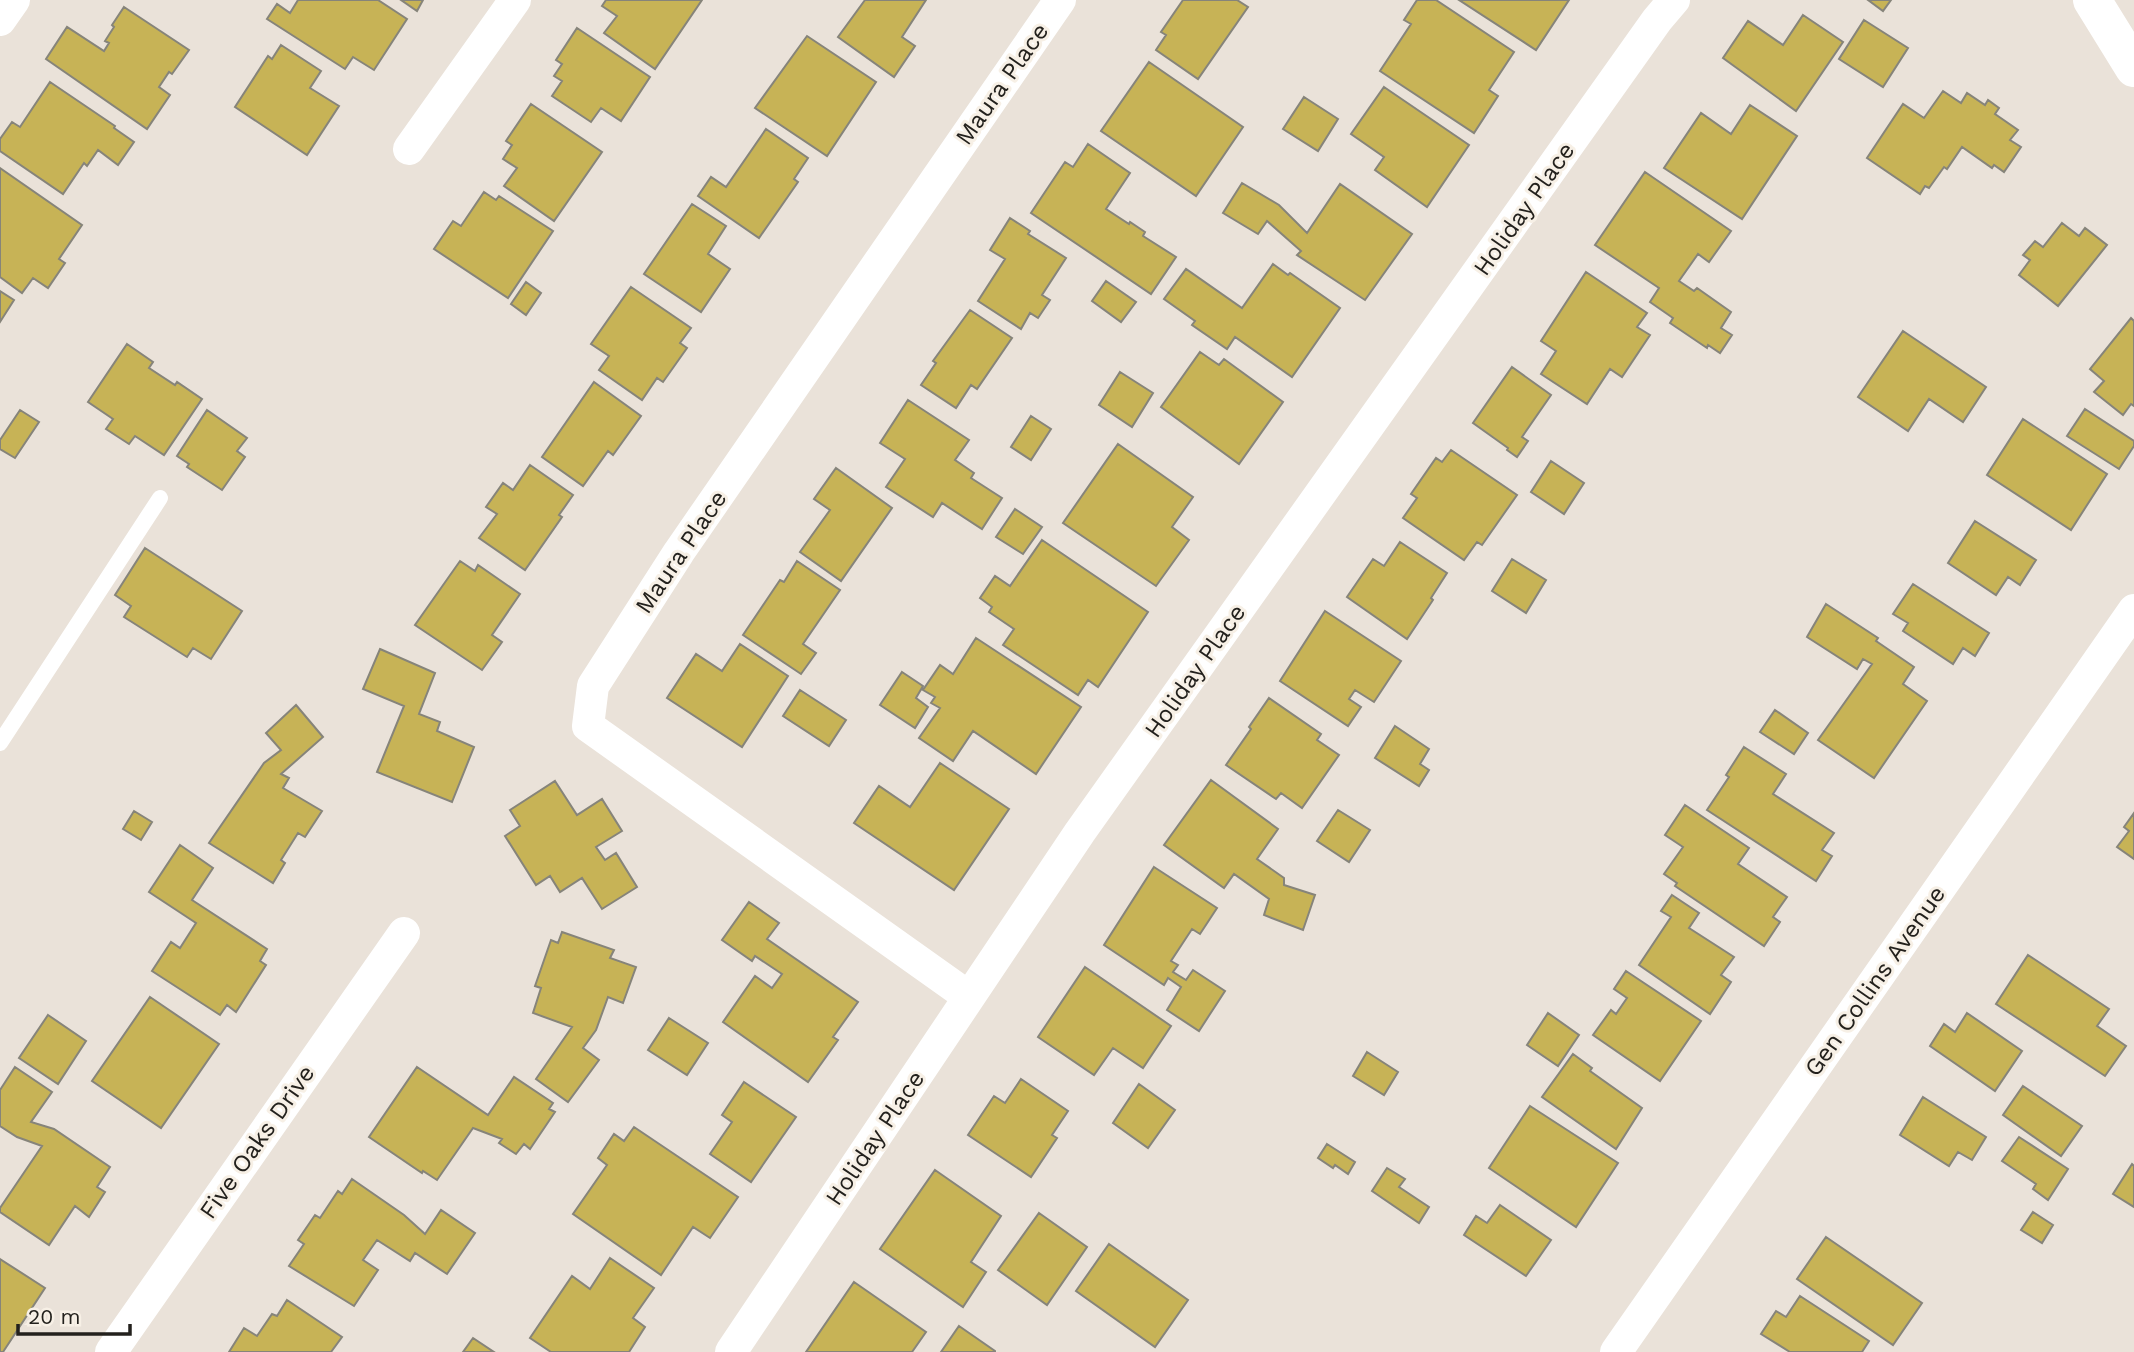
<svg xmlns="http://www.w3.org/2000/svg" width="2134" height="1352" font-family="'Work Sans',sans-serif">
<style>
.building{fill:#c7b356;stroke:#86847a;stroke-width:2}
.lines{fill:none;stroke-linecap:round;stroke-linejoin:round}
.lane{stroke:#fff;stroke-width:16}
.street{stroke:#fff;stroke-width:32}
.secondary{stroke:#fff;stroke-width:38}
.labels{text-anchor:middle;stroke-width:6;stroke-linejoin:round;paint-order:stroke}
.street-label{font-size:24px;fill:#23211d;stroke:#f7f0e6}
</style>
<rect width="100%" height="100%" fill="#eae2d9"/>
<path class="building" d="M 298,0 L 378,0 L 407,19 L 374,70 L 353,57 L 345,69 L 267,19 L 277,4 L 290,13 Z
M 401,0 L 423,0 L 417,11 Z
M 606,0 L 702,0 L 655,69 L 604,33 L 617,16 L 602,6 Z
M 865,0 L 926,0 L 902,37 L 915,46 L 894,77 L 838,37 Z
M 1183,0 L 1237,0 L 1248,7 L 1198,79 L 1156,50 L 1166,35 L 1161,32 Z
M 1417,0 L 1436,0 L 1514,52 L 1489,90 L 1498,96 L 1474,133 L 1380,71 L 1411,24 L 1404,20 Z
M 1459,0 L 1569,0 L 1536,50 Z
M 1868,0 L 1891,0 L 1883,11 Z
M 124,7 L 189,50 L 172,74 L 169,72 L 159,87 L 170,95 L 147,129 L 46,59 L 67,27 L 104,51 L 109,43 L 105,41 L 114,27 L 112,25 Z
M 1803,15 L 1843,42 L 1796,111 L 1723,58 L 1748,21 L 1783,45 Z
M 1864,20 L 1908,48 L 1883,87 L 1839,59 Z
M 577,28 L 650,77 L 621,121 L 601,108 L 591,122 L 552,96 L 562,81 L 554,76 L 562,64 L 556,60 Z
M 807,36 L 876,82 L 827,156 L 755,108 Z
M 281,45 L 321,71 L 310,88 L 339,106 L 307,155 L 235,107 L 268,56 L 272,59 Z
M 1149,62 L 1243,127 L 1196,196 L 1101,131 Z
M 50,82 L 115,126 L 114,128 L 134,142 L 118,165 L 98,150 L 87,166 L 84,163 L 63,194 L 0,151 L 0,139 L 12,122 L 20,127 Z
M 1384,87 L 1469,145 L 1427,207 L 1375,170 L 1384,157 L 1351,134 Z
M 1943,91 L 1961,103 L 1967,93 L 1985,105 L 1988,100 L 1999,108 L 1995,114 L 2018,130 L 2010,140 L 2021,147 L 2004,172 L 1994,165 L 1992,168 L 1962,147 L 1947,169 L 1944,167 L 1929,188 L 1925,186 L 1920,194 L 1867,158 L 1903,104 L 1924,118 Z
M 1304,97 L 1338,119 L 1318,151 L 1283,129 Z
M 531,104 L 602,152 L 554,221 L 504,186 L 517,168 L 503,159 L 512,145 L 506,141 Z
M 1750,105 L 1797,136 L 1742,219 L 1664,168 L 1701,113 L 1731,134 Z
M 766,129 L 808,158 L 794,179 L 798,182 L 759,238 L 698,196 L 711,177 L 726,187 Z
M 1088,144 L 1130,173 L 1106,209 L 1129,224 L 1130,222 L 1145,232 L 1143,236 L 1176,257 L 1151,294 L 1031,213 L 1065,162 L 1073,167 Z
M 0,168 L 82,225 L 59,259 L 65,263 L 48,288 L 33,278 L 22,293 L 0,277 Z
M 1645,172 L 1731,231 L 1709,262 L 1698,254 L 1679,281 L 1694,291 L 1697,288 L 1731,312 L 1721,328 L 1732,335 L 1720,353 L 1708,345 L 1707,348 L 1670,323 L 1673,318 L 1650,302 L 1659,288 L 1595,245 Z
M 1242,183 L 1279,205 L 1307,233 L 1340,184 L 1412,234 L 1365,300 L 1297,255 L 1301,251 L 1267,221 L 1258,234 L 1223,213 Z
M 484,192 L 496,200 L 499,196 L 553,231 L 508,298 L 434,249 L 453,221 L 461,226 Z
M 692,204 L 726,226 L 708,254 L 730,269 L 701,312 L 644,274 Z
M 1010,218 L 1030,231 L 1028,234 L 1066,258 L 1042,295 L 1050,300 L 1038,318 L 1030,313 L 1021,329 L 978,301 L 1005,259 L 990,250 Z
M 2062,223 L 2079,236 L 2085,228 L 2107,245 L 2058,306 L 2019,275 L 2030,260 L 2023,255 L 2035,241 L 2043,247 Z
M 1273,264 L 1288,275 L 1290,273 L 1340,308 L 1292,377 L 1235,337 L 1227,349 L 1192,325 L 1195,321 L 1164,299 L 1186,269 L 1242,308 Z
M 1586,272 L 1647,313 L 1637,327 L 1650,335 L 1622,377 L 1610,369 L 1587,404 L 1541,374 L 1556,351 L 1541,341 Z
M 1106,281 L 1136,302 L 1121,322 L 1092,301 Z
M 526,282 L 541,293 L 526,315 L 511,304 Z
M 631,287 L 691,328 L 680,343 L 687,348 L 663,382 L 657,378 L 642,400 L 599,370 L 609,356 L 591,344 Z
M 0,291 L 14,300 L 0,322 Z
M 970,310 L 1012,338 L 977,389 L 971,385 L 956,408 L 921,385 L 936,363 L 933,361 Z
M 2131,318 L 2134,321 L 2134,406 L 2131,404 L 2123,415 L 2094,392 L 2104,381 L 2090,369 Z
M 1903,331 L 1986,387 L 1963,422 L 1929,399 L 1908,431 L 1858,397 Z
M 127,344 L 153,362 L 149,368 L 175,385 L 177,382 L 202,399 L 164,455 L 135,436 L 129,444 L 106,429 L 113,419 L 88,402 Z
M 1200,352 L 1219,365 L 1224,359 L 1283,402 L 1239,464 L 1161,407 Z
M 1512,367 L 1551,395 L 1522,437 L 1528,441 L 1517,457 L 1507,450 L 1508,448 L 1473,423 Z
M 1120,372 L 1153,393 L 1132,427 L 1099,405 Z
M 594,382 L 641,416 L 613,455 L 608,451 L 583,486 L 542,457 Z
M 908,400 L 969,440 L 955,460 L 974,473 L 971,478 L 1002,498 L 982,529 L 942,503 L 933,517 L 886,487 L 905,459 L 880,443 Z
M 2085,409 L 2134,441 L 2134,446 L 2119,469 L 2067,436 Z
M 20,410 L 39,422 L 15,458 L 0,449 L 0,440 Z
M 207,410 L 247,438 L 237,451 L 245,457 L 222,490 L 187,467 L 189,464 L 177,456 Z
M 1031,416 L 1051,429 L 1031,460 L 1011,447 Z
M 2023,419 L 2107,474 L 2071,530 L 1987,475 Z
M 1118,444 L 1193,497 L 1172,527 L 1189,540 L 1156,586 L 1063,523 Z
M 1451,450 L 1517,495 L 1482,545 L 1477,542 L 1464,560 L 1403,518 L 1417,498 L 1411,494 L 1436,458 L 1442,462 Z
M 1551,461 L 1584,483 L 1564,514 L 1531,492 Z
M 530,465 L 573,495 L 559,515 L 562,517 L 525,570 L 479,538 L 497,514 L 486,507 L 503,483 L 513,490 Z
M 836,468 L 892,508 L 841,581 L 800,552 L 830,510 L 814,499 Z
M 1015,509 L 1042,527 L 1023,554 L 996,537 Z
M 1975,521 L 2036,560 L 2020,585 L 2008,577 L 1996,595 L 1948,563 Z
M 1042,540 L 1148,612 L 1098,687 L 1088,680 L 1078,695 L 1003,645 L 1014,629 L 989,612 L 992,607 L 980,598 L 995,576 L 1010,586 Z
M 1400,542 L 1447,573 L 1431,598 L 1433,600 L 1407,639 L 1347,597 L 1373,559 L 1384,566 Z
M 145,548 L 242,611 L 211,659 L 193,648 L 187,657 L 124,617 L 131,606 L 115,595 Z
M 1512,559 L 1546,580 L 1526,613 L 1492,591 Z
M 460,561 L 475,571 L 478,565 L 520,594 L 492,635 L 502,642 L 482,670 L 415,625 Z
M 797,561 L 840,590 L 803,644 L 816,653 L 801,674 L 743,635 L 780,580 L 784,582 Z
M 1913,584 L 1989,633 L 1975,656 L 1963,648 L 1953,664 L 1903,631 L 1908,623 L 1893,614 Z
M 1826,604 L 1878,638 L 1876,641 L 1914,667 L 1903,684 L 1927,701 L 1874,778 L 1818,740 L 1872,664 L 1863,659 L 1857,669 L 1807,637 Z
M 1325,611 L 1401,661 L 1374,702 L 1355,690 L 1349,699 L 1361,707 L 1348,726 L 1280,681 Z
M 976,638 L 1081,707 L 1036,774 L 973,731 L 953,761 L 919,738 L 940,708 L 931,703 L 935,697 L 923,690 L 940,665 L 953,674 Z
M 740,644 L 788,676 L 742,747 L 667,698 L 696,654 L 722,671 Z
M 380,649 L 435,673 L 419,714 L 440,722 L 437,731 L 474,747 L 452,802 L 377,772 L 404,706 L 363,689 Z
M 902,672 L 923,686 L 916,698 L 928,707 L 915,728 L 880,705 Z
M 800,690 L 846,720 L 829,746 L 783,716 Z
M 1269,698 L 1321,734 L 1317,740 L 1339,755 L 1302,808 L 1281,793 L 1276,799 L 1226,765 L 1251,729 L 1249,727 Z
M 296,705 L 323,737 L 281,774 L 289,778 L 283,788 L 322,811 L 305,837 L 298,833 L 281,860 L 285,863 L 273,883 L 209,843 L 264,763 L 281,750 L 266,733 Z
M 1775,710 L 1808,733 L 1794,754 L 1760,732 Z
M 1395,726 L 1429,749 L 1420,764 L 1429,770 L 1419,786 L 1375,758 Z
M 1744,747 L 1786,774 L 1773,794 L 1834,833 L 1822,850 L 1832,856 L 1816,881 L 1707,810 L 1729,777 L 1726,775 Z
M 940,763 L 1009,809 L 954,890 L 854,823 L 879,786 L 910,807 Z
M 1211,780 L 1278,829 L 1257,859 L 1284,878 L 1284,885 L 1315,895 L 1303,930 L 1264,915 L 1269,899 L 1234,874 L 1224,888 L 1164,845 Z
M 555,781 L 577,815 L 602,799 L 622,831 L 596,847 L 605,860 L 616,853 L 637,887 L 602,909 L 582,878 L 560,892 L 550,876 L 536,885 L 505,836 L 520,826 L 510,810 Z
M 1685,805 L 1749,848 L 1738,864 L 1787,897 L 1773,917 L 1780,922 L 1764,946 L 1675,886 L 1677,883 L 1664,874 L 1683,847 L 1665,835 Z
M 1338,810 L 1370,830 L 1349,862 L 1317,841 Z
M 134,811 L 152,822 L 141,840 L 123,829 Z
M 2134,813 L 2134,859 L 2117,847 L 2129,831 L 2124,827 Z
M 180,845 L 213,868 L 192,900 L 267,949 L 260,961 L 266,965 L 236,1012 L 227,1005 L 220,1015 L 152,971 L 171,942 L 180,948 L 196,923 L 149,892 Z
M 1154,867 L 1217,908 L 1200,934 L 1192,929 L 1171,961 L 1178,965 L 1173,972 L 1186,980 L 1193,970 L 1225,991 L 1199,1031 L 1167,1010 L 1181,987 L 1168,978 L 1164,985 L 1104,945 Z
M 1672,895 L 1699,913 L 1689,928 L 1734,957 L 1721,975 L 1731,982 L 1710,1014 L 1639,965 L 1671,917 L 1661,911 Z
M 749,902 L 779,923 L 767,939 L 858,1002 L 833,1037 L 838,1040 L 808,1082 L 723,1022 L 755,976 L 772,988 L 782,974 L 755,956 L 752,961 L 722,940 Z
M 562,932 L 614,950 L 610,958 L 636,967 L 623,1003 L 608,997 L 596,1030 L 583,1048 L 599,1060 L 568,1102 L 536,1079 L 572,1027 L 533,1013 L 541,988 L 535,986 L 551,940 L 558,943 Z
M 2028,955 L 2109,1009 L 2097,1026 L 2126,1046 L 2105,1076 L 1996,1004 Z
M 1085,967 L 1171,1026 L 1143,1068 L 1113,1048 L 1094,1075 L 1038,1037 Z
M 1626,971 L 1701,1021 L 1660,1081 L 1593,1035 L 1611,1010 L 1616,1014 L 1627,998 L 1614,989 Z
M 150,997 L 219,1044 L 161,1128 L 92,1081 Z
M 1548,1013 L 1579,1035 L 1558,1066 L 1527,1045 Z
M 1967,1013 L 2022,1051 L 1995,1091 L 1930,1046 L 1944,1024 L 1955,1032 Z
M 48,1015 L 86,1041 L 58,1084 L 19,1058 Z
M 669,1018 L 708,1043 L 687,1075 L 648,1050 Z
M 1367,1052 L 1398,1072 L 1384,1095 L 1353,1076 Z
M 1573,1054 L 1592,1068 L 1590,1071 L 1642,1108 L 1616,1149 L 1542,1097 Z
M 15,1067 L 52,1092 L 31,1122 L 54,1129 L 110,1167 L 97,1187 L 105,1192 L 89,1217 L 75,1206 L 49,1245 L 0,1212 L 0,1208 L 42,1146 L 17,1137 L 0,1126 L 0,1090 Z
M 417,1067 L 488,1115 L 514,1077 L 553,1103 L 549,1109 L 555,1112 L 530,1149 L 524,1144 L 516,1154 L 499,1143 L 502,1139 L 473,1128 L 437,1180 L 423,1171 L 422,1173 L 369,1137 Z
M 1021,1079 L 1068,1111 L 1052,1135 L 1057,1138 L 1031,1177 L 968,1135 L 994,1096 L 1005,1103 Z
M 744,1082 L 796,1117 L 751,1182 L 710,1154 L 732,1122 L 722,1115 Z
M 1139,1084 L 1175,1110 L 1148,1148 L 1113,1123 Z
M 2023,1086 L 2082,1126 L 2061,1156 L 2003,1115 Z
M 1923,1097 L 1986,1137 L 1972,1160 L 1958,1152 L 1949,1166 L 1900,1135 Z
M 1530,1106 L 1618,1163 L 1576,1227 L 1489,1168 Z
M 634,1127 L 738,1197 L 710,1238 L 693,1227 L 661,1275 L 573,1214 L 607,1165 L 598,1158 L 614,1134 L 624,1141 Z
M 2019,1137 L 2068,1169 L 2048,1200 L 2033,1189 L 2036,1184 L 2002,1161 Z
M 1327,1144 L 1355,1162 L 1348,1174 L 1335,1165 L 1333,1168 L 1318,1158 Z
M 2132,1164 L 2134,1166 L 2134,1207 L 2113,1194 Z
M 1387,1168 L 1405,1179 L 1399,1187 L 1429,1207 L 1419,1223 L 1372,1191 Z
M 935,1170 L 1001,1216 L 971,1262 L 986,1272 L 963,1307 L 880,1249 Z
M 352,1179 L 404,1215 L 425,1234 L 441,1210 L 475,1233 L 447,1274 L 415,1253 L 410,1261 L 377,1240 L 363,1260 L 378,1270 L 354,1306 L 289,1266 L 304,1244 L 298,1240 L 315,1215 L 320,1218 L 338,1191 L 342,1194 Z
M 1500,1205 L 1551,1240 L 1526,1276 L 1464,1235 L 1476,1216 L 1487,1223 Z
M 2033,1212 L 2053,1225 L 2042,1243 L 2021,1230 Z
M 1039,1213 L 1087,1247 L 1047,1305 L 998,1270 Z
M 1826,1237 L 1922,1303 L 1893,1345 L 1797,1279 Z
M 1109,1244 L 1188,1300 L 1155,1347 L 1076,1291 Z
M 610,1258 L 654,1288 L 633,1318 L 645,1327 L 629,1352 L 551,1352 L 530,1338 L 572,1276 L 590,1289 Z
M 0,1259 L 45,1288 L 3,1352 L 0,1352 Z
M 854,1282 L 926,1332 L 912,1352 L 806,1352 Z
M 1800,1296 L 1869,1341 L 1862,1352 L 1790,1352 L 1761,1334 L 1776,1311 L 1786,1317 Z
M 287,1300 L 342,1337 L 331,1352 L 229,1352 L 244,1328 L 257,1336 L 272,1314 L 277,1316 Z
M 959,1326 L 995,1351 L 995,1352 L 941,1352 Z
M 473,1338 L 494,1352 L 463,1352 Z"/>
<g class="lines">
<path class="lane" d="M 0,743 L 160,498"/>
<path class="street" d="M 0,20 L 14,0
M 409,149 L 515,0
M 969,997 L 588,726 L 593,686 L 679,552 L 1060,0
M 111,1352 L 404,933
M 731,1352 L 1080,832 L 1657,20 L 1674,0
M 1616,1352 L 2134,610"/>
<path class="secondary" d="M 2092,0 L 2134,68"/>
</g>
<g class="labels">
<g class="street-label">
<text transform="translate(1002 84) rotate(-55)" y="8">Maura Place</text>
<text transform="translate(1524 209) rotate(-55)" y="8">Holiday Place</text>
<text transform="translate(681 552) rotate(-56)" y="8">Maura Place</text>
<text transform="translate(1195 671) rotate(-55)" y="8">Holiday Place</text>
<text transform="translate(1875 981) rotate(-55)" y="8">Gen Collins Avenue</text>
<text transform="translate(875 1138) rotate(-56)" y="8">Holiday Place</text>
<text transform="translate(257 1142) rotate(-55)" y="8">Five Oaks Drive</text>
</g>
</g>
<path d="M18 1324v10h112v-10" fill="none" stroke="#23211d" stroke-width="3.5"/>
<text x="28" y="1324" font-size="21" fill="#23211d" stroke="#f7f0e6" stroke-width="5" paint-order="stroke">20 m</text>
</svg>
